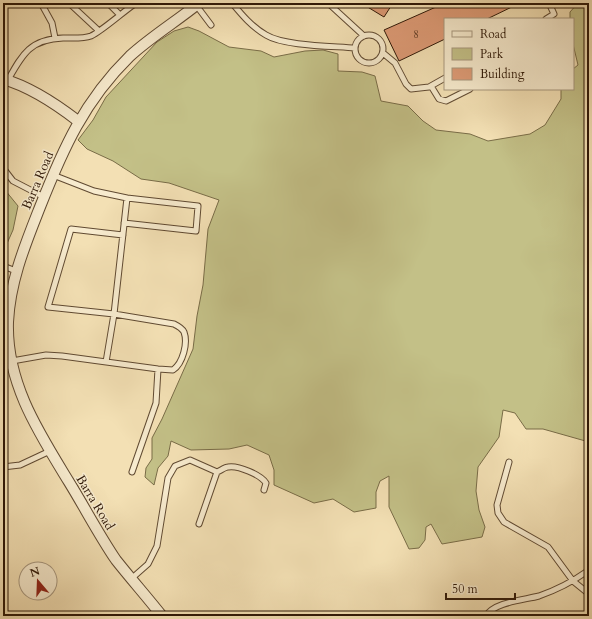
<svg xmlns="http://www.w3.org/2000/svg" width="592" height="619" font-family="Cardo,serif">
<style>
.green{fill:#c3c087;stroke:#796c47}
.building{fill:#dd9a75;stroke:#2f1807}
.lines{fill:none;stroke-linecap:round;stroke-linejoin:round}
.service-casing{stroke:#604a32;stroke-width:7}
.minor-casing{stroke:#604a32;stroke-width:12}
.service{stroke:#f7ebce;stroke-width:5}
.minor{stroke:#f7ebce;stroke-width:10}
.labels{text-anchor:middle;stroke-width:3;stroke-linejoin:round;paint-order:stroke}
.number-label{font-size:11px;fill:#5a3822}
.street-label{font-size:13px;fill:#2f1807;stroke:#f7ebce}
</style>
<rect width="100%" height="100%" fill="#f3e0b4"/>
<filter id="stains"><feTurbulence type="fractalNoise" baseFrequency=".005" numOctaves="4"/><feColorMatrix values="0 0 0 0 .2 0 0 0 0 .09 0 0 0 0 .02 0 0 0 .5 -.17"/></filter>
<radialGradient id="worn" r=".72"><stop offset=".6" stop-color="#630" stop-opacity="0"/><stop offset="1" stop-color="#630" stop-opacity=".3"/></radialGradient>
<path class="green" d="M 3,3 L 5,3 C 7,18 9,33 3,48 Z
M 578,3 L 589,3 L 589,442 L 543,429 L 526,429 L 515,413 L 503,410 L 499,437 L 478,467 L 476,491 L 479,510 L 485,527 L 482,537 L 442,544 L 431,524 L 426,527 L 425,540 L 419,548 L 409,549 L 389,507 L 389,476 L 380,481 L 376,492 L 376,508 L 354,512 L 333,499 L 314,503 L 274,485 L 274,470 L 269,455 L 247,445 L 229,449 L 191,450 L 171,441 L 168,456 L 158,468 L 154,485 L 145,477 L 146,468 L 152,459 L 152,438 L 162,419 L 193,349 L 197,316 L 203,285 L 208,229 L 219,200 L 169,183 L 141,179 L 113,161 L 87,149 L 78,140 L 93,120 L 106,97 L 157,42 L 174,31 L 188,27 L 199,31 L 229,47 L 261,51 L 274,57 L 305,51 L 323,50 L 338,54 L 338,71 L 362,72 L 375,76 L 381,101 L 408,106 L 423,121 L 436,130 L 470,134 L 488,141 L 530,134 L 545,125 L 561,99 L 561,89 L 573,89 L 573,69 L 578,65 L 573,44 L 573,19 L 570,19 L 570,12 Z
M 3,190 L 5,190 L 18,206 L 13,230 L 5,248 L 3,247 Z"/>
<path class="building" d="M 361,3 L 393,3 L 384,17 Z
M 445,3 L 520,3 L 487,19 L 445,19 L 445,39 L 399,61 L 384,30 Z"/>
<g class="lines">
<g class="service-casing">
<path id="service" d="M 41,3 L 52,23 L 55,38
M 69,3 L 98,30
M 108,3 L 120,15
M 232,3 C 242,15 252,27 266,35 C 284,46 332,46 355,48
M 328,3 L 364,36
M 196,5 L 211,25
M 546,19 L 554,14 L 549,3
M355 49a14 14 0 1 1 28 0a14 14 0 1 1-28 0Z
M 383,53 L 395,63 L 406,84 L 411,89 L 429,87 L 445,78
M 8,80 C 22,55 30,39 63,38 C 71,38 83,39 91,36 C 102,31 124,11 136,3
M 431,86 L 439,99 L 446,101 L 470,89
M 3,168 L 13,181 L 44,197
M 124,223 L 196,231 L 198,206 L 127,198
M 3,266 L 16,271
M 12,361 L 46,355 L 62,356 L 158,369 L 173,370 C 183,363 188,343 184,332 C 182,328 178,326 174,324 L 114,314 L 127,198 L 94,191 L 53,175
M 106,362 L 114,314 L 48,307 L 71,229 L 123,235
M 509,462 L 497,505 L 498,513 L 504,522 L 548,547 L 573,581 L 589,594
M 3,467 L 20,465 L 50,451
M 132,472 L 156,403 L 158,369
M 199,524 L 217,472
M 131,579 L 148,564 L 157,546 L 168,478 L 175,466 L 190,460 L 217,472 C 220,471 225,467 228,467 C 238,465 261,475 266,483 L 264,490
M 486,616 C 494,602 524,600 539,596 C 556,590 572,582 586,572 L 589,573
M 588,616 L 589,616"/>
</g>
<g class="minor-casing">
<path id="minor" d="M 3,79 C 31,87 56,104 78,121
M 162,616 C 147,597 131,579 116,560 C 99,535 85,508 69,482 C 39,433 6,383 8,322 C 10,281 25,245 40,207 C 63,149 84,101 130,56 C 152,36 177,21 199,3"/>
</g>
<use href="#service" class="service"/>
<use href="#minor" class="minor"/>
</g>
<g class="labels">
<g class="number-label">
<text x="416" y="38">8</text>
</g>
<g class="street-label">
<text transform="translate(37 180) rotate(-67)" y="5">Barra Road</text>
<text transform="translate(96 502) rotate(59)" y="5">Barra Road</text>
</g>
</g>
<rect width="592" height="619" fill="none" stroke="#f3e0b4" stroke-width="16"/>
<rect x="4" y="4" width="584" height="611" fill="none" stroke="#2f1807" stroke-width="2"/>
<rect x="8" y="8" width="576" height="603" fill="none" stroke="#2f1807"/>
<rect x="444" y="18" width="130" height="72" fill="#f7ebce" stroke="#a7977e"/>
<rect x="452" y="31" width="20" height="6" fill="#f7ebce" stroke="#a7977e"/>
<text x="480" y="38" font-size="12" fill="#2f1807">Road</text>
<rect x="452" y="48" width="20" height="12" fill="#c3c087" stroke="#a7977e"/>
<text x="480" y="58" font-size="12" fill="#2f1807">Park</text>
<rect x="452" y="68" width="20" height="12" fill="#dd9a75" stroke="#a7977e"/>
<text x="480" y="78" font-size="12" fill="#2f1807">Building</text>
<g transform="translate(38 581) rotate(341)"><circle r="19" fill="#f7ebce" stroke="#a7977e"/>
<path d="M0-3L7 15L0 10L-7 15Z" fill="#8f2418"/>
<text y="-6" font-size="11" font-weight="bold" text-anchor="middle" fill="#2f1807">N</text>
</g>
<path d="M446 593v6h69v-6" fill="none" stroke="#2f1807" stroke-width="2"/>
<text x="452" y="593" font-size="12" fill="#2f1807" stroke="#f7ebce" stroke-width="3" paint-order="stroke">50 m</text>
<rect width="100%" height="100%" filter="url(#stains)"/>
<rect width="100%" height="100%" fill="url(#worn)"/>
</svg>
